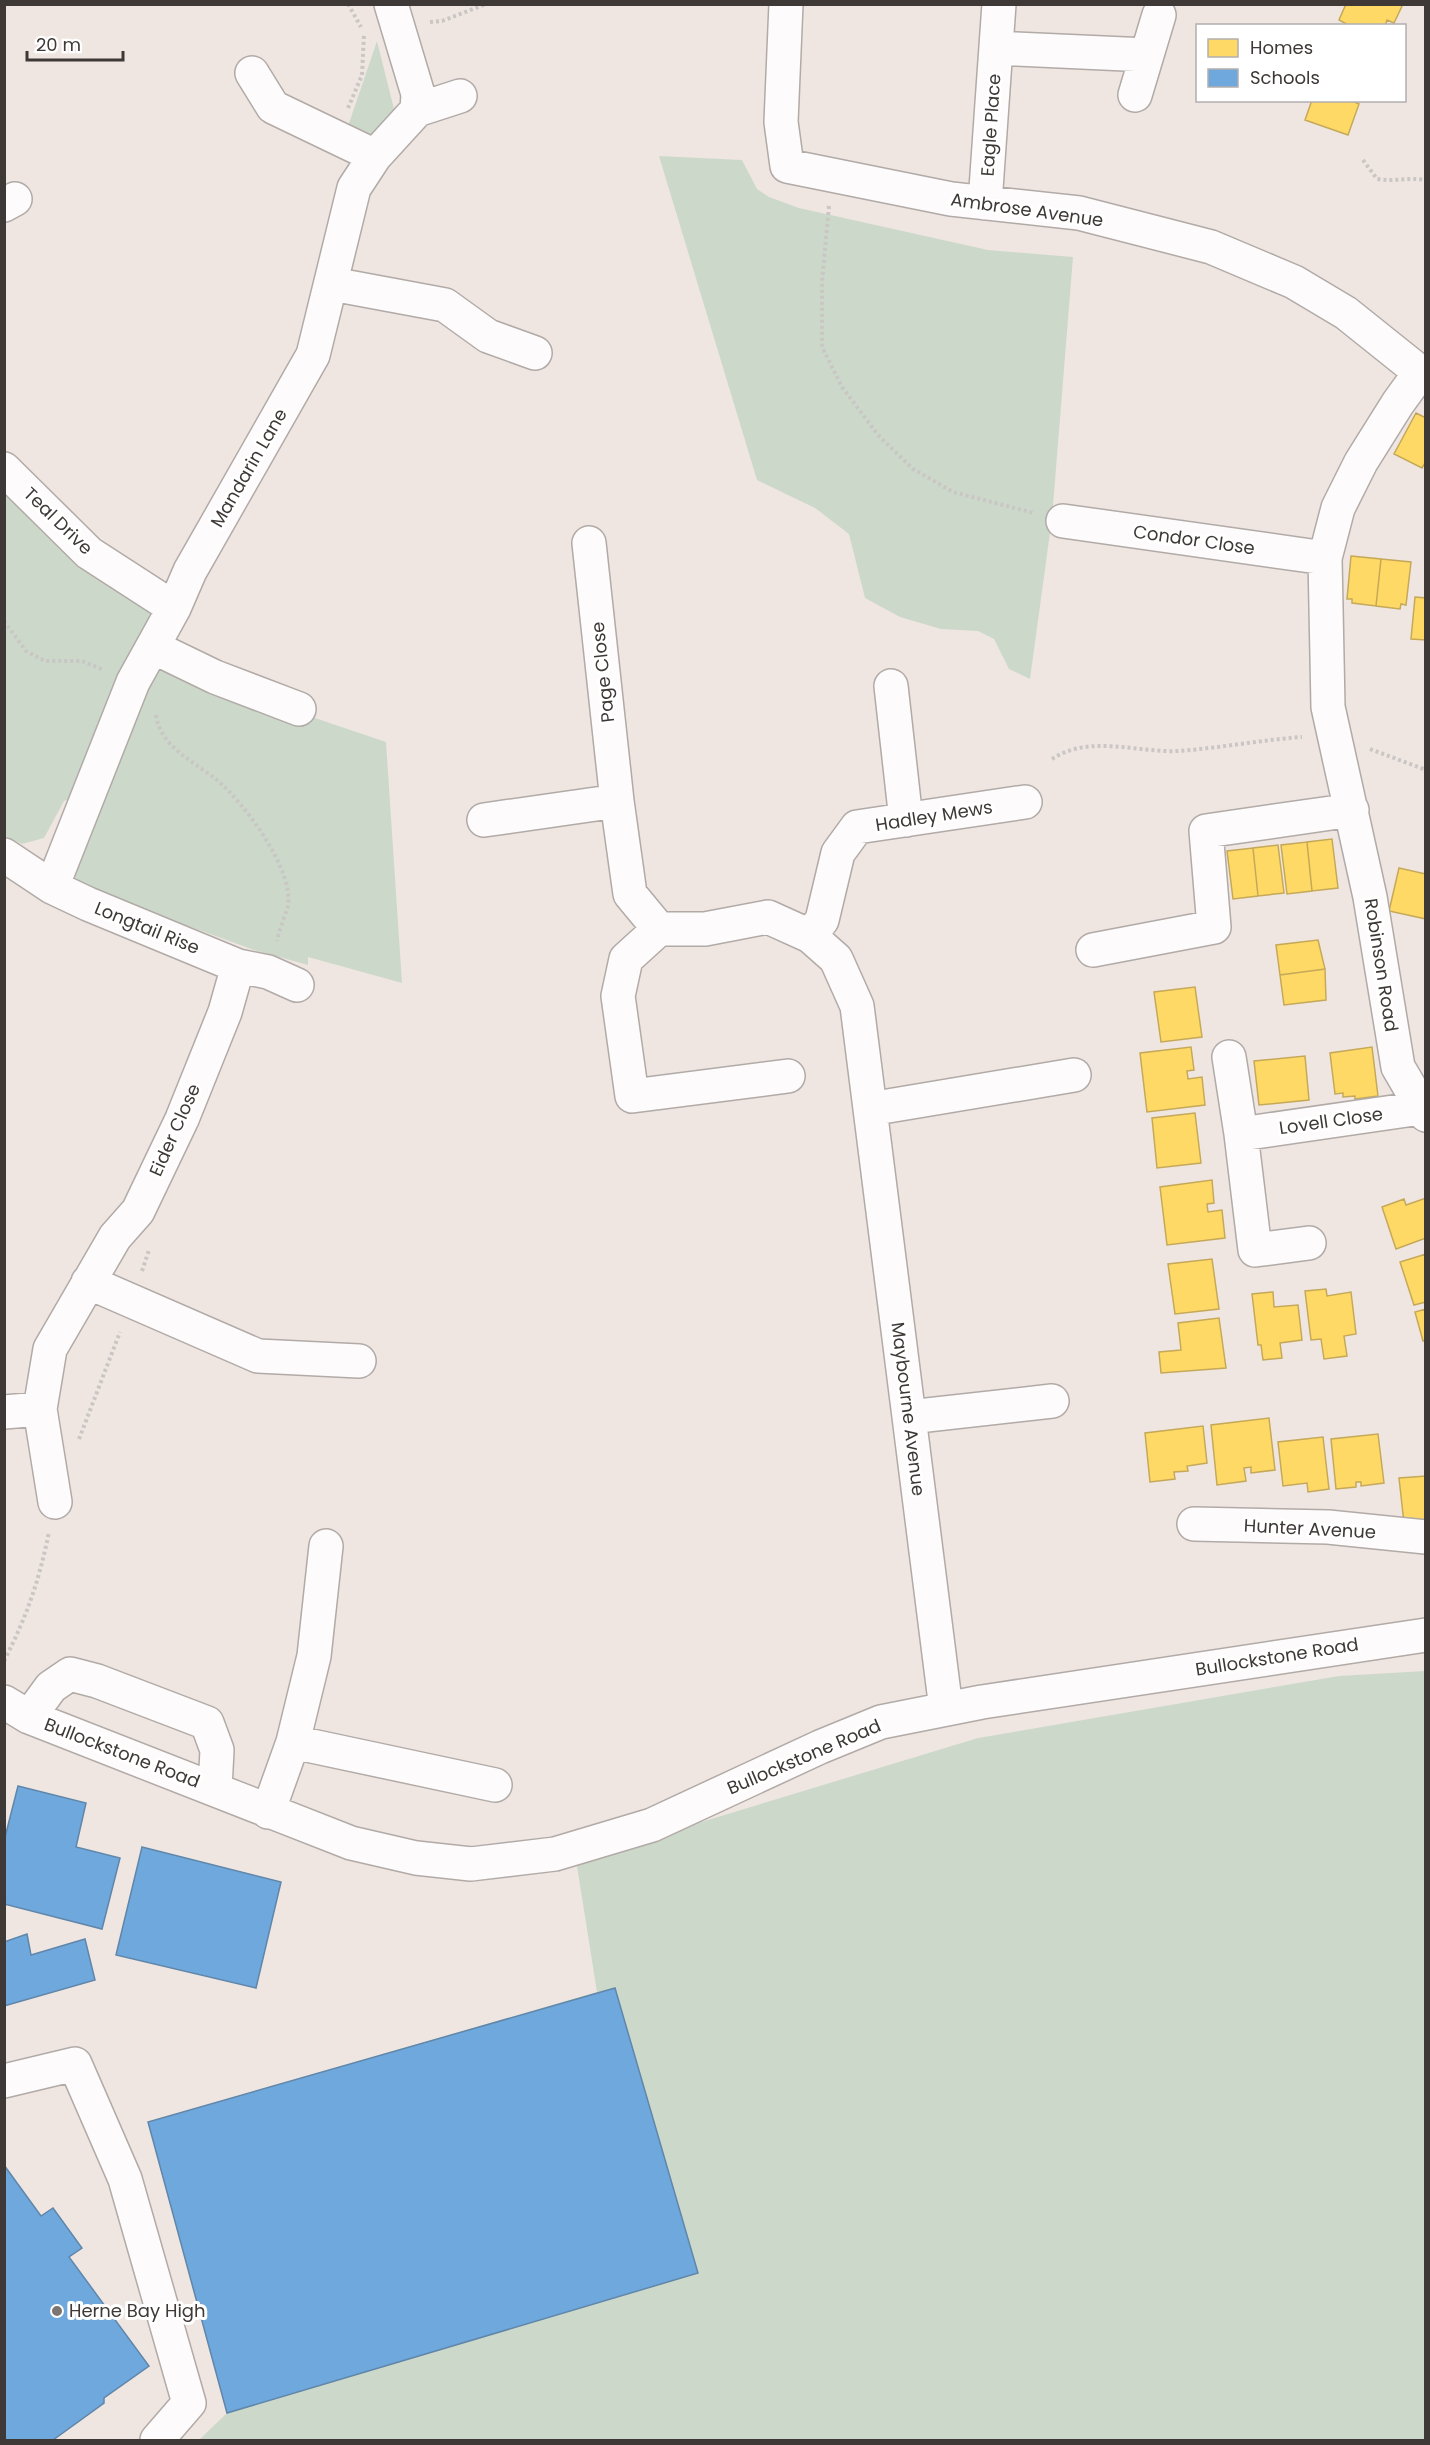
<svg xmlns="http://www.w3.org/2000/svg" width="1430" height="2445" font-family="Poppins,sans-serif">
<style>
.green{fill:#ccd9ca}
.homes{fill:#ffd966;stroke:#c5a958;stroke-width:1.5}
.schools{fill:#6fa8dc;stroke:#6086aa;stroke-width:1.5}
.lines{fill:none;stroke-linecap:round;stroke-linejoin:round}
.minor-casing{stroke:#b1aaa7;stroke-width:36}
.path{stroke:#c9c6c4;stroke-width:4;stroke-dasharray:3 3;stroke-linecap:butt}
.minor{stroke:#fdfbfb;stroke-width:33}
.poi-dot{fill:#7c7572;stroke:#fff;stroke-width:2}
.labels{text-anchor:middle;stroke-width:6;stroke-linejoin:round;paint-order:stroke}
.street-label{font-size:18px;fill:#3e3836;stroke:#fff}
.poi-label{font-size:18px;fill:#3e3836;stroke:#fff;text-anchor:start}
</style>
<rect width="100%" height="100%" fill="#efe6e2"/>
<path class="green" d="M 377,41 L 395,113 L 380,141 L 345,135 Z
M 659,156 L 742,160 L 757,189 L 769,197 L 799,208 L 988,250 L 1073,257 L 1052,518 L 1030,679 L 1009,669 L 994,639 L 978,631 L 941,629 L 900,617 L 865,598 L 849,534 L 815,508 L 757,480 Z
M 4,490 L 33,521 L 81,561 L 144,601 L 150,615 L 143,637 L 315,718 L 386,742 L 402,983 L 308,957 L 308,965 L 254,950 L 98,893 L 79,883 L 70,870 L 78,796 L 64,801 L 44,838 L 22,844 L 5,836 Z
M 1425,1671 L 1425,2440 L 199,2440 L 227,2413 L 148,2122 L 597,1992 L 576,1860 L 978,1738 L 1339,1676 Z"/>
<path class="homes" d="M 1346,4 L 1403,4 L 1394,23 L 1387,20 L 1385,26 L 1350,26 L 1339,20 Z
M 1312,100 L 1350,100 L 1359,104 L 1348,135 L 1305,120 Z
M 1416,413 L 1426,418 L 1426,461 L 1422,468 L 1394,454 Z
M 1351,556 L 1381,559 L 1376,606 L 1352,603 L 1352,599 L 1347,599 Z
M 1381,559 L 1411,562 L 1406,605 L 1401,604 L 1400,609 L 1376,606 Z
M 1415,597 L 1426,598 L 1426,640 L 1411,639 Z
M 1332,839 L 1338,888 L 1312,891 L 1307,842 Z
M 1307,842 L 1312,891 L 1287,894 L 1281,845 Z
M 1278,845 L 1284,893 L 1258,896 L 1253,848 Z
M 1253,848 L 1258,896 L 1233,899 L 1227,851 Z
M 1399,868 L 1426,874 L 1426,919 L 1389,911 Z
M 1318,940 L 1325,969 L 1280,975 L 1276,945 Z
M 1325,969 L 1326,1000 L 1284,1005 L 1280,975 Z
M 1195,987 L 1202,1037 L 1161,1042 L 1154,992 Z
M 1191,1047 L 1194,1070 L 1187,1071 L 1188,1079 L 1202,1077 L 1205,1105 L 1147,1112 L 1140,1053 Z
M 1372,1047 L 1378,1096 L 1355,1099 L 1355,1096 L 1343,1097 L 1343,1093 L 1335,1094 L 1330,1053 Z
M 1305,1056 L 1309,1100 L 1259,1105 L 1254,1061 Z
M 1195,1113 L 1201,1163 L 1157,1168 L 1152,1118 Z
M 1212,1180 L 1214,1203 L 1207,1204 L 1208,1212 L 1222,1210 L 1225,1238 L 1167,1245 L 1160,1187 Z
M 1426,1198 L 1426,1238 L 1396,1249 L 1382,1207 L 1404,1199 L 1406,1205 Z
M 1426,1254 L 1426,1302 L 1414,1305 L 1400,1262 Z
M 1212,1259 L 1219,1309 L 1175,1314 L 1168,1264 Z
M 1326,1289 L 1327,1296 L 1351,1292 L 1356,1334 L 1344,1336 L 1347,1356 L 1324,1359 L 1321,1339 L 1311,1340 L 1305,1291 Z
M 1273,1292 L 1274,1307 L 1298,1305 L 1302,1340 L 1280,1343 L 1282,1358 L 1263,1360 L 1261,1345 L 1258,1345 L 1252,1294 Z
M 1426,1309 L 1426,1340 L 1423,1341 L 1415,1312 Z
M 1219,1318 L 1226,1368 L 1161,1373 L 1159,1352 L 1181,1350 L 1178,1323 Z
M 1269,1418 L 1275,1470 L 1251,1473 L 1251,1467 L 1244,1468 L 1246,1481 L 1217,1485 L 1211,1425 Z
M 1203,1426 L 1207,1463 L 1187,1466 L 1188,1471 L 1174,1472 L 1175,1479 L 1150,1482 L 1145,1433 Z
M 1378,1434 L 1384,1483 L 1361,1486 L 1361,1482 L 1356,1482 L 1356,1487 L 1336,1489 L 1331,1439 Z
M 1323,1437 L 1329,1489 L 1308,1492 L 1307,1483 L 1283,1486 L 1278,1442 Z
M 1426,1476 L 1426,1521 L 1404,1523 L 1399,1478 Z"/>
<path class="schools" d="M 18,1786 L 86,1803 L 76,1847 L 120,1858 L 102,1929 L 4,1904 L 4,1841 Z
M 142,1847 L 281,1882 L 256,1988 L 116,1955 Z
M 27,1934 L 31,1955 L 85,1939 L 95,1980 L 4,2006 L 4,1942 Z
M 615,1988 L 698,2273 L 227,2413 L 148,2122 Z
M 4,2165 L 41,2216 L 53,2208 L 82,2248 L 69,2257 L 149,2366 L 104,2398 L 104,2403 L 53,2440 L 4,2440 Z"/>
<g class="lines">
<g class="minor-casing">
<path id="minor" d="M 786,4 L 781,122 L 787,166 L 951,199 L 1079,213 L 1211,247 L 1294,282 L 1346,313 L 1426,377
M 996,48 L 1147,55
M 252,73 L 273,107 L 375,156
M 1135,95 L 1159,15
M 417,110 L 460,96
M 985,203 L 999,4
M 4,205 L 15,199
M 332,284 L 445,305 L 488,336 L 535,353
M 1419,374 L 1398,403 L 1361,462 L 1338,508 L 1325,558 L 1328,707 L 1370,897 L 1398,1067 L 1426,1115
M 4,469 L 89,553 L 174,608
M 1063,521 L 1325,558
M 589,543 L 617,801
M 153,647 L 215,677 L 299,709
M 891,686 L 906,820
M 484,820 L 617,801 L 630,894 L 659,929 L 705,929 L 768,917 L 810,936 L 836,959 L 857,1006 L 946,1709
M 4,855 L 52,887 L 88,904 L 238,966 L 268,972 L 297,985
M 52,887 L 133,682 L 174,608 L 190,571 L 313,355 L 354,188 L 375,156 L 417,110 L 418,94 L 391,4
M 659,929 L 626,959 L 618,996 L 632,1096 L 788,1076
M 810,936 L 822,920 L 838,853 L 857,827 L 1025,802
M 1093,950 L 1214,927 L 1206,831 L 1352,810
M 1229,1057 L 1241,1134 L 1421,1108
M 870,1109 L 1074,1075
M 1241,1134 L 1255,1250 L 1309,1243
M 88,1282 L 258,1356 L 359,1361
M 4,1412 L 40,1409
M 909,1417 L 1052,1401
M 55,1502 L 40,1409 L 50,1349 L 115,1237 L 138,1211 L 182,1119 L 225,1012 L 238,966
M 1194,1524 L 1328,1527 L 1426,1537
M 4,1702 L 29,1717 L 351,1843 L 416,1858 L 471,1864 L 555,1854 L 652,1825 L 820,1747 L 881,1722 L 982,1702 L 1426,1635
M 29,1717 L 51,1687 L 70,1674 L 97,1681 L 207,1723 L 217,1750 L 215,1789
M 293,1742 L 495,1785
M 268,1812 L 293,1742 L 314,1656 L 326,1546
M 4,2081 L 75,2064 L 125,2179 L 189,2403 L 157,2440"/>
</g>
<path class="path" d="M 348,4 L 361,27
M 430,22 L 442,21 L 486,4
M 348,108 L 362,75 L 364,34
M 1363,160 L 1377,179 C 1394,182 1408,177 1426,180
M 829,206 L 822,281 L 822,347 L 842,387 L 878,435 L 913,469 L 953,492 L 1034,513
M 4,621 L 26,651 L 45,661 L 82,661 L 104,670
M 156,715 C 160,747 195,762 217,780 C 244,803 294,869 288,906 C 285,917 279,929 277,941
M 1370,749 L 1426,770
M 1052,759 C 1090,734 1137,753 1178,751 C 1220,748 1261,740 1302,737
M 142,1271 L 149,1250
M 79,1439 L 120,1332
M 4,1661 C 27,1616 39,1581 49,1532"/>
<use href="#minor" class="minor"/>
</g>
<circle class="poi-dot" cx="57" cy="2311" r="6"/>
<g class="labels">
<g class="street-label">
<text transform="translate(991 125) rotate(-86)" y="6">Eagle Place</text>
<text transform="translate(1027 210) rotate(8)" y="6">Ambrose Avenue</text>
<text transform="translate(249 468) rotate(-60)" y="6">Mandarin Lane</text>
<text transform="translate(58 521) rotate(44)" y="6">Teal Drive</text>
<text transform="translate(1194 540) rotate(8)" y="6">Condor Close</text>
<text transform="translate(603 672) rotate(-96)" y="6">Page Close</text>
<text transform="translate(934 816) rotate(-9)" y="6">Hadley Mews</text>
<text transform="translate(147 928) rotate(22)" y="6">Longtail Rise</text>
<text transform="translate(1381 965) rotate(81)" y="6">Robinson Road</text>
<text transform="translate(1331 1121) rotate(-8)" y="6">Lovell Close</text>
<text transform="translate(175 1130) rotate(-66)" y="6">Eider Close</text>
<text transform="translate(908 1409) rotate(83)" y="6">Maybourne Avenue</text>
<text transform="translate(1310 1529) rotate(3)" y="6">Hunter Avenue</text>
<text transform="translate(1277 1657) rotate(-9)" y="6">Bullockstone Road</text>
<text transform="translate(122 1753) rotate(21)" y="6">Bullockstone Road</text>
<text transform="translate(804 1757) rotate(-23)" y="6">Bullockstone Road</text>
</g>
<g class="poi-label">
<text x="69" y="2317">Herne Bay High</text>
</g>
</g>
<rect width="1430" height="2445" fill="none" stroke="#3e3836" stroke-width="12"/>
<rect x="1196" y="24" width="210" height="78" fill="#ffffff" stroke="#b2afaf" stroke-width="1.5"/>
<rect x="1208" y="39" width="30" height="18" fill="#ffd966" stroke="#b2afaf" stroke-width="1.5"/>
<text x="1250" y="54" font-size="18" fill="#3e3836">Homes</text>
<rect x="1208" y="69" width="30" height="18" fill="#6fa8dc" stroke="#b2afaf" stroke-width="1.5"/>
<text x="1250" y="84" font-size="18" fill="#3e3836">Schools</text>
<path d="M27 51v9h96v-9" fill="none" stroke="#3e3836" stroke-width="3"/>
<text x="36" y="51" font-size="18" fill="#3e3836" stroke="#ffffff" stroke-width="4.5" paint-order="stroke">20 m</text>
</svg>
